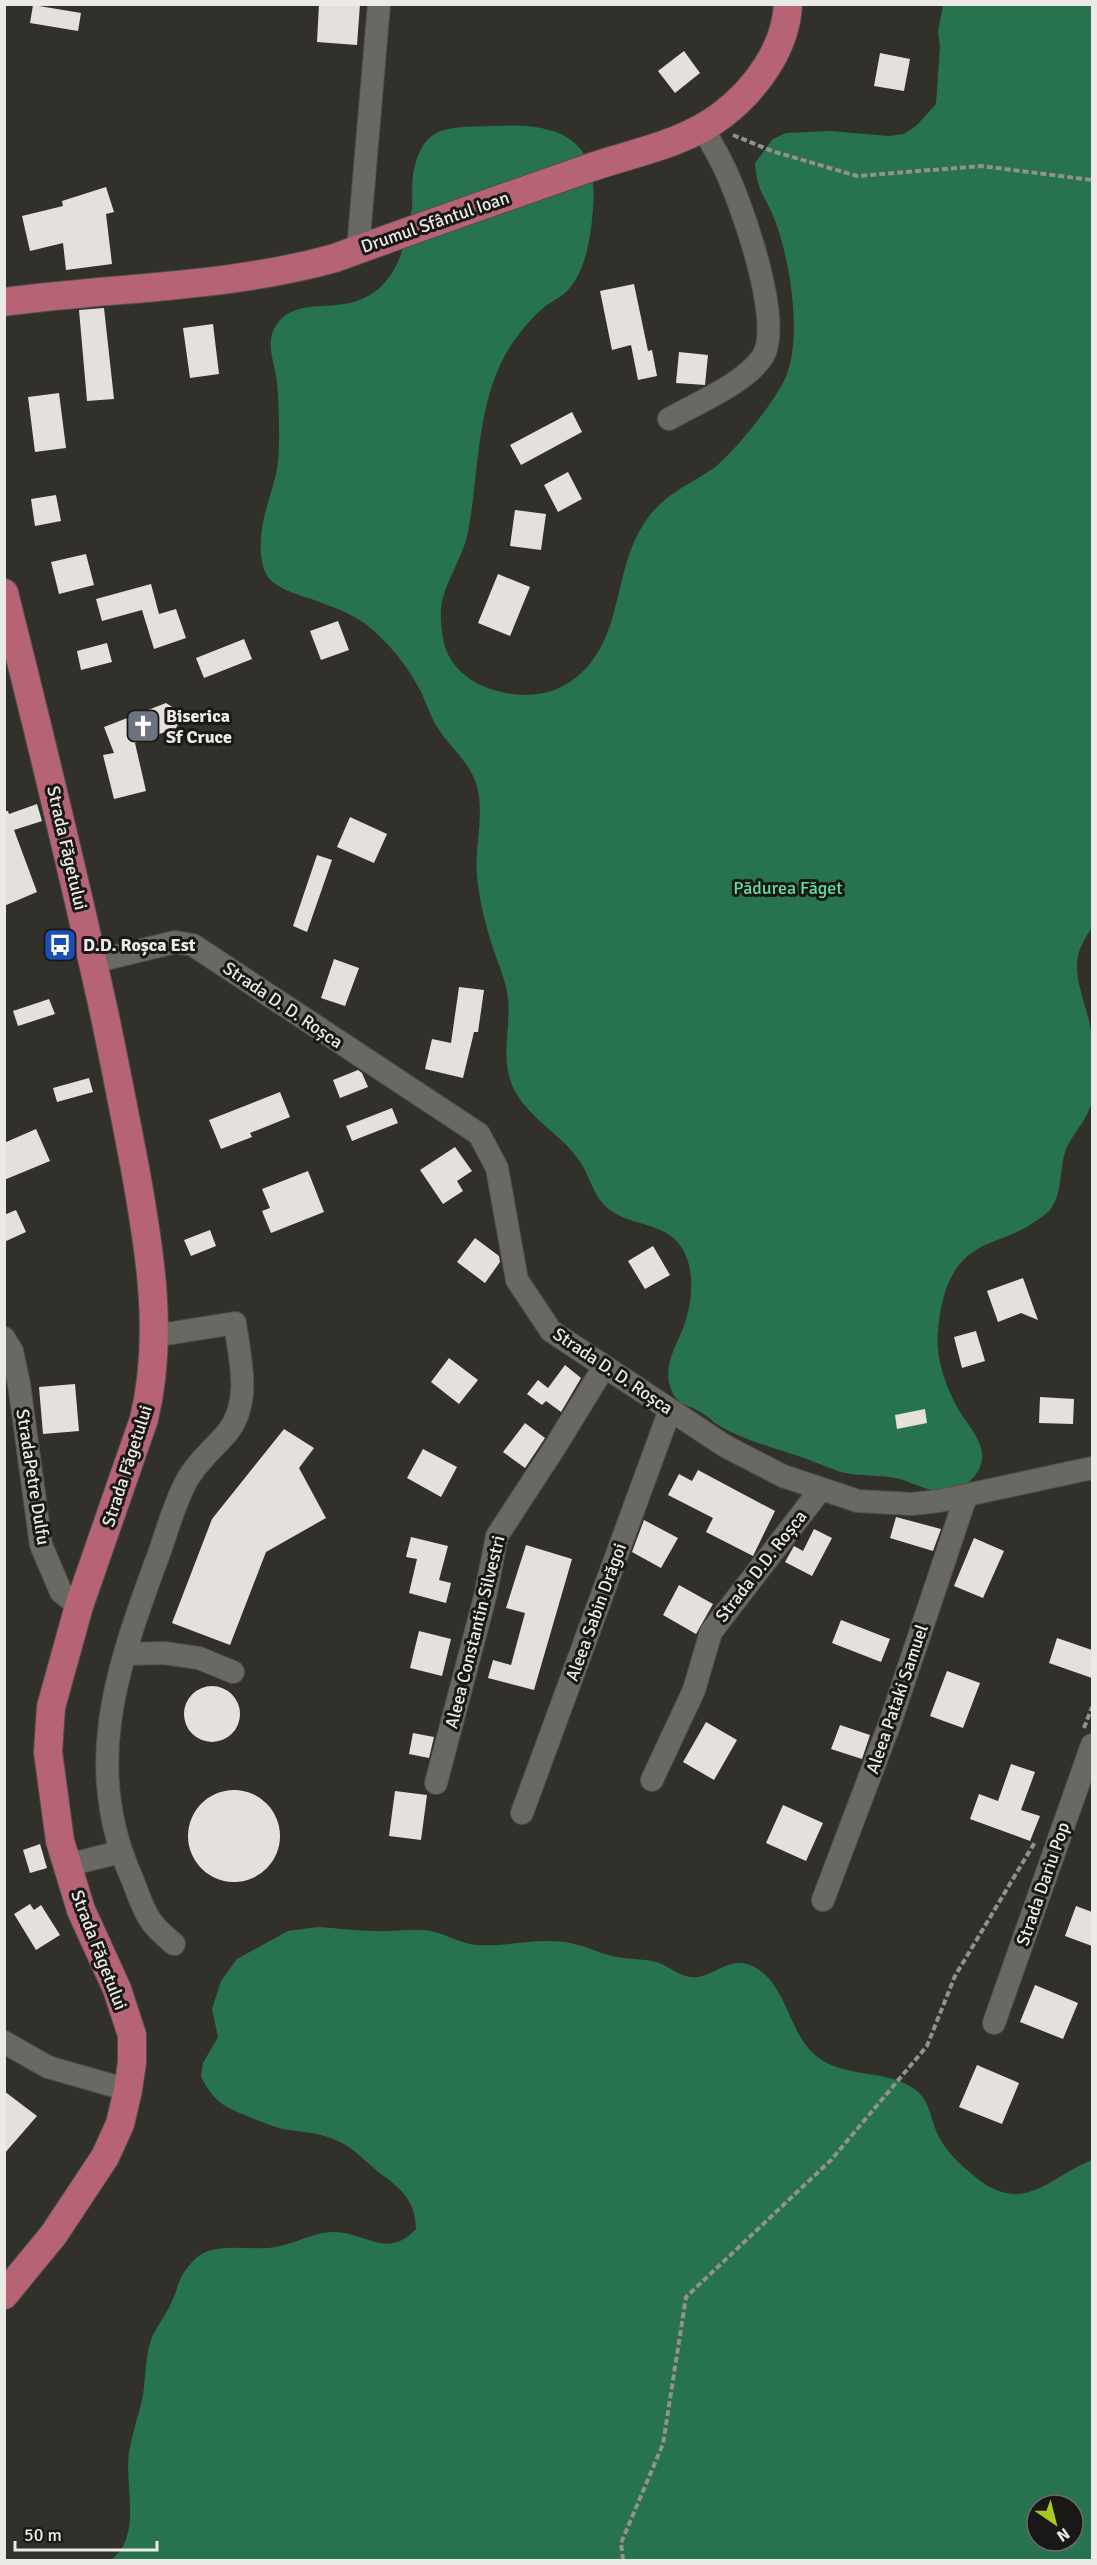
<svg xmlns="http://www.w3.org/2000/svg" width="1097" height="2565" font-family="Signika,sans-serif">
  <rect width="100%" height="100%" fill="#32302b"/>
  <path fill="#28734f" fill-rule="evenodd" d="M943,5h149v922c-7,12 -14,21 -15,36 -1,19 8,40 12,58 4,17 7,61 3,79 -3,19 -20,33 -27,52 -6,19 -2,41 -15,58 -5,6 -26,19 -33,22 -12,6 -25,9 -36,15 -32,17 -40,50 -43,84 -3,25 7,54 19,76 13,23 39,44 16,71 -4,4 -10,9 -16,11 -20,8 -38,-4 -57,-10 -20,-5 -39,-2 -59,-7 -9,-3 -29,-11 -37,-14 -25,-9 -51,-15 -75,-27 -31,-17 -3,-4 -34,-22 -5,-3 -13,-4 -17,-9 -5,-4 -7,-11 -9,-17 -4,-21 8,-39 15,-57 8,-23 12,-56 -2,-78 -17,-26 -46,-21 -69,-36 -19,-12 -21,-31 -32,-49 -21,-33 -66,-50 -73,-92 -5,-26 4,-53 -1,-79 -1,-9 -9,-30 -12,-38 -8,-23 -16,-54 -18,-78 -3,-32 10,-67 -3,-98 -9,-20 -23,-30 -35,-48 -6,-8 -13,-27 -17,-36 -12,-24 -28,-45 -48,-63 -15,-14 -33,-21 -52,-28 -16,-7 -42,-11 -54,-26 -7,-9 -8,-27 -7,-38 1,-27 14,-51 17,-77 2,-21 1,-59 -1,-80 -2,-19 -13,-40 0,-58 27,-37 85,6 119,-58 8,-16 13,-40 16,-58 1,-13 -1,-26 2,-39 3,-13 8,-26 19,-34 15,-10 41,-8 59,-9 64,-4 108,10 101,83 -2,25 -6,56 -21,76 -11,15 -18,13 -31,25 -14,12 -28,31 -37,47 -28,53 -25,118 -36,175 -5,26 -23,49 -27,75 -1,9 1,31 4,40 7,20 21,32 40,40 41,15 79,10 107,-26 32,-42 23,-102 58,-146 17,-22 42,-32 64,-47 19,-14 65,-71 73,-94 15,-40 3,-116 -13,-156 -10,-24 -17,-27 -19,-55l18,-24 13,-6 44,-2 59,5 15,-2 12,-8 20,-22 4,-58 -2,-14z
    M317,1927c20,1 39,4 59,4 15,1 31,-2 45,-1 20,0 37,14 57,15 29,2 57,-7 86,-3 17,2 32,10 48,14 14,3 27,3 40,5 14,2 24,14 38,16 21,3 37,-21 60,-12 34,14 37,59 59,84 29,32 72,18 104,39 17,11 17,30 25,47 8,17 22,29 36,41 50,41 73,2 118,-16v400h-981c32,-25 13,-73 18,-107 3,-20 10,-38 14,-58 3,-19 2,-40 9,-58 6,-13 15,-23 20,-36 5,-10 6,-19 12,-29 6,-8 14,-18 24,-21 21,-7 45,0 67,-4 20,-3 36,-14 57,-15 34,-1 54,29 84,-3 0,-27 -15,-41 -35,-55 -17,-13 -28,-28 -48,-35 -16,-7 -33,-7 -50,-10 -9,-2 -17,-6 -26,-9 -29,-12 -41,-14 -56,-43l2,-14 15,-26 -6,-28 9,-28 16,-22 51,-28zM1037,2505h36v36h-36z"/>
  <path fill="#e5e0db" d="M319,4h41l-3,41 -40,-3z
    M33,5l48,8 -3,18 -48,-8z
    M684,51l16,22 -25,20 -17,-22z
    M880,53l30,6 -6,32 -30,-5z
    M106,187l8,25 -8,2 6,50 -46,6 -3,-27 -33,8 -8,-35 41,-10 -1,-5z
    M634,284l14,67 4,-1 5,26 -19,4 -7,-35 -19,5 -12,-59z
    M104,308l10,91 -27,2 -8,-91z
    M213,324l6,50 -29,4 -7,-50z
    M679,352l29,3 -3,30 -29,-2z
    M59,393l7,55 -31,4 -7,-55z
    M572,412l10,20 -61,33 -11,-20z
    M568,472l14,27 -24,13 -14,-27z
    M56,495l5,26 -26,5 -4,-27z
    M515,510l31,4 -5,36 -31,-4z
    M86,554l8,31 -35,9 -8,-32z
    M498,574l32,13 -20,49 -32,-13z
    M151,584l8,30 17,-5 10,29 -32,11 -12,-39 -40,11 -6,-22z
    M338,621l11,29 -28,10 -11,-29z
    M244,639l8,20 -48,19 -8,-20z
    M107,643l5,19 -31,8 -4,-19z
    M166,703l11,7 4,9 -5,9 -41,15 11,48 -32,8 -11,-44 11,-2 -10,-26z
    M37,804l5,17 -28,9 23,62 -33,14v-95h4l1,3z
    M350,817l37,17 -13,29 -37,-16z
    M317,855l15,5 -25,72 -14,-6z
    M334,959l25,9 -14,38 -24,-8z
    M459,987l25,3 -6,42h-4l-11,46 -38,-9 7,-30 19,4z
    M49,999l6,15 -37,12 -5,-15z
    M358,1070l4,3 6,14 -28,11 -7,-18z
    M89,1078l4,14 -36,10 -4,-14z
    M280,1092l10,25 -40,16 2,4 -31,12 -12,-29z
    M392,1108l6,15 -46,18 -6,-15z
    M36,1129l14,32 -46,19v-37z
    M455,1147l17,24 -15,10 6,10 -20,13 -23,-34z
    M308,1171l16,41 -53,21 -9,-22 8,-3 -8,-19z
    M16,1210l10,22 -22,10v-27z
    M210,1230l6,16 -25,10 -7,-16z
    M475,1238l24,18 1,6 -15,21 -28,-21z
    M653,1246l17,29 -25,14 -17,-28z
    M1023,1278l15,42 -17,-7 -23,9 -11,-31z
    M976,1331l9,30 -23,7 -8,-31z
    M449,1358l29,22 -19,24 -28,-22z
    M565,1365l16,13 -20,34 -15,-11 -4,4 -15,-11 11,-14 10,8z
    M75,1384l4,47 -36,3 -4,-47z
    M1040,1397l34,2 -1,25 -34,-1z
    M925,1409l2,14 -30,6 -2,-14z
    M525,1423l20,15 -20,30 -22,-16z
    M284,1429l30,19 -15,20 27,50 -60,34 -36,93 -58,-22 40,-104z
    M423,1449l34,18 -16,30 -34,-19z
    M698,1470l77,41 -22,45 -47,-24 7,-14 -45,-23 11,-21 13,7z
    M896,1517l45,12 -8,22 -43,-13z
    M644,1520l34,18 -17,30 -29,-16z
    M814,1529l18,9 -20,38 -27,-14 9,-16 9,5z
    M411,1537l37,9 -9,34 12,3 -5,20 -37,-10 8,-34 -11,-2z
    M974,1538l30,13 -21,47 -29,-12z
    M526,1545l46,14 -38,131 -46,-12 5,-18 18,5 14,-52 -19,-5z
    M679,1585l34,19 -17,30 -33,-19z
    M841,1620l49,19 -9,23 -49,-19z
    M419,1631l32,8 -9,37 -32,-8z
    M1057,1638l35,12v28l-43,-15z
    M947,1671l33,12 -17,45 -33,-12z
    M184 1714a28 28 0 1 1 56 0a28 28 0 1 1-56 0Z
    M706,1722l31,18 -23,40 -31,-18z
    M840,1725l30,10 -8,24 -31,-10z
    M413,1733l21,4 -5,21 -20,-4z
    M1011,1764l24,8 -14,38 19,6 -10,25 -60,-22 9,-25 19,7z
    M188 1836a46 46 0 1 1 92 0a46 46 0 1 1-92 0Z
    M395,1791l32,4 -6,45 -32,-4z
    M783,1805l40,18 -17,38 -40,-18z
    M40,1844l7,24 -17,5 -7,-23z
    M30,1904l4,6 7,-5 19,30 -24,15 -22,-36z
    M1076,1906l16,6v34l-27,-10z
    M1035,1985l43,18 -15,36 -43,-17z
    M977,2065l42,18 -17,41 -43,-17z
    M4,2091l33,25 -33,38z"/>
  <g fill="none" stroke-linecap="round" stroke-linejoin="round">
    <defs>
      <path id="minor" d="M358,249l21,-245
        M669,419c28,-16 77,-36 94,-63 21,-34 -23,-158 -41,-193 -6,-12 -13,-24 -20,-36
        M93,962l82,-20 18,3 286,189 18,34 20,112 34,51 174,115 58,30 75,25 54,3 27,-3 153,-33
        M154,1336l81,-13c5,37 17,79 -8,110 -14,16 -31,30 -41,49 -14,26 -21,58 -32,85 -38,104 -71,201 -23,309 6,14 11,33 20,45 6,9 15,16 23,23
        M4,1338l8,13 7,33 22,161 20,47 18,14
        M125,1654l39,-1 35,5 34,14
        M652,1780l42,-90 17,-58 110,-143
        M436,1783l49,-186 12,-61 58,-89 49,-80
        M522,1813l148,-403
        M68,1865l52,-13
        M823,1900l67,-177 76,-227
        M994,2023l98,-278
        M4,2042l44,25 80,23"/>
      <path id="major" d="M4,302c111,-15 223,-14 331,-44 85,-31 171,-61 257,-91 44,-15 92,-23 130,-52 34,-26 64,-67 66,-111
        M4,593c35,139 69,279 100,419 11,52 21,104 31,156 15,83 29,168 9,251l-65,187 -28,101 -3,45 12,89 21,69 36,79 15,46v27l-4,28 -8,34 -15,33 -51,77 -50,61"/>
    </defs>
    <use href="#minor" stroke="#504f4b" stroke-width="24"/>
    <use href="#major" stroke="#504f4b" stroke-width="30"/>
    <path stroke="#92918c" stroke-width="4" stroke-dasharray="6 3" stroke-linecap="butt" d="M733,135l39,16 85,25 124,-10 111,14
      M1084,1728l8,-21
      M623,2560l-2,-17 42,-99 23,-147 145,-137 96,-114 28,-70 80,-134"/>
    <use href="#minor" stroke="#6a6862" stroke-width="22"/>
    <use href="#major" stroke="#b76376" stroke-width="28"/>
  </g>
  <defs>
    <symbol id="church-square" viewBox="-11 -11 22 22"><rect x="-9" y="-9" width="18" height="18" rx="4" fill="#6b7280" stroke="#191816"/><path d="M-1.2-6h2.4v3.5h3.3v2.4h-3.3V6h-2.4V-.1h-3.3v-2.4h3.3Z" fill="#fff"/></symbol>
    <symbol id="bus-square" viewBox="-11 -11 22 22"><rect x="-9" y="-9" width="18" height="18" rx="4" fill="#1a4fb4" stroke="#191816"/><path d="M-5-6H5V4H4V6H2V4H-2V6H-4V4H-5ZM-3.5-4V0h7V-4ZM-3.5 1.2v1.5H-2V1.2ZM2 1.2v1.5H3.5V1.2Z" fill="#fff"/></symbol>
  </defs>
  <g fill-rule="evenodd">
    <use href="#church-square" x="124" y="707" width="38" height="38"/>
    <use href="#bus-square" x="41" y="926" width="38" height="38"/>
  </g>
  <g text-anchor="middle" stroke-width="6" stroke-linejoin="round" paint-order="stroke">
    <g font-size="18" fill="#ebeae6" stroke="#191816">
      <text transform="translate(435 222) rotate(-19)" y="6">Drumul Sfântul Ioan</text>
      <text transform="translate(67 848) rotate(77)" y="6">Strada Făgetului</text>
      <text transform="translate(283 1005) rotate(34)" y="6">Strada D. D. Roșca</text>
      <text transform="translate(613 1371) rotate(34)" y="6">Strada D. D. Roșca</text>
      <text transform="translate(127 1466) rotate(-72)" y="6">Strada Făgetului</text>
      <text transform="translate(33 1477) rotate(81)" y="6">StradaPetre Dulfu</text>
      <text transform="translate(761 1566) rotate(-52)" y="6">Strada D.D. Roșca</text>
      <text transform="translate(596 1612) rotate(-70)" y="6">Aleea Sabin Drăgoi</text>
      <text transform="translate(475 1632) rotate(-76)" y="6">Aleea Constantin Silvestri</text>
      <text transform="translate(897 1699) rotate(-71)" y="6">Aleea Pataki Samuel</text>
      <text transform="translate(1043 1884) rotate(-71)" y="6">Strada Dariu Pop</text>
      <text transform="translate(99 1950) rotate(69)" y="6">Strada Făgetului</text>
    </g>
    <g font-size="18" font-weight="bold" fill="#ebeae6" stroke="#191816" text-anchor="start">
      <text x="166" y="722">Biserica<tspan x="166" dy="21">Sf Cruce</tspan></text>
      <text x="83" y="951">D.D. Roșca Est</text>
    </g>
    <g font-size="18" fill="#5fe1a1" stroke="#191816">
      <text x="788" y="894">Pădurea Făget</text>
    </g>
  </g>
  <rect width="1097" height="2565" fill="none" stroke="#ebeae6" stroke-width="12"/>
  <g transform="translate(1055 2523) rotate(145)"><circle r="28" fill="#191816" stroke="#6d6c69" stroke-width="1.5"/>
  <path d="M0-4.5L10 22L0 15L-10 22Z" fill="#a6c821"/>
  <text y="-9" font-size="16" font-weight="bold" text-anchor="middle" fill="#ebeae6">N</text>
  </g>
  <path d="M15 2541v9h142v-9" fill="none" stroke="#ebeae6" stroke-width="3"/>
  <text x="24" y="2541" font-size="18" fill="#ebeae6" stroke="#191816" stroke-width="4.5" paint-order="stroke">50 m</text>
</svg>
